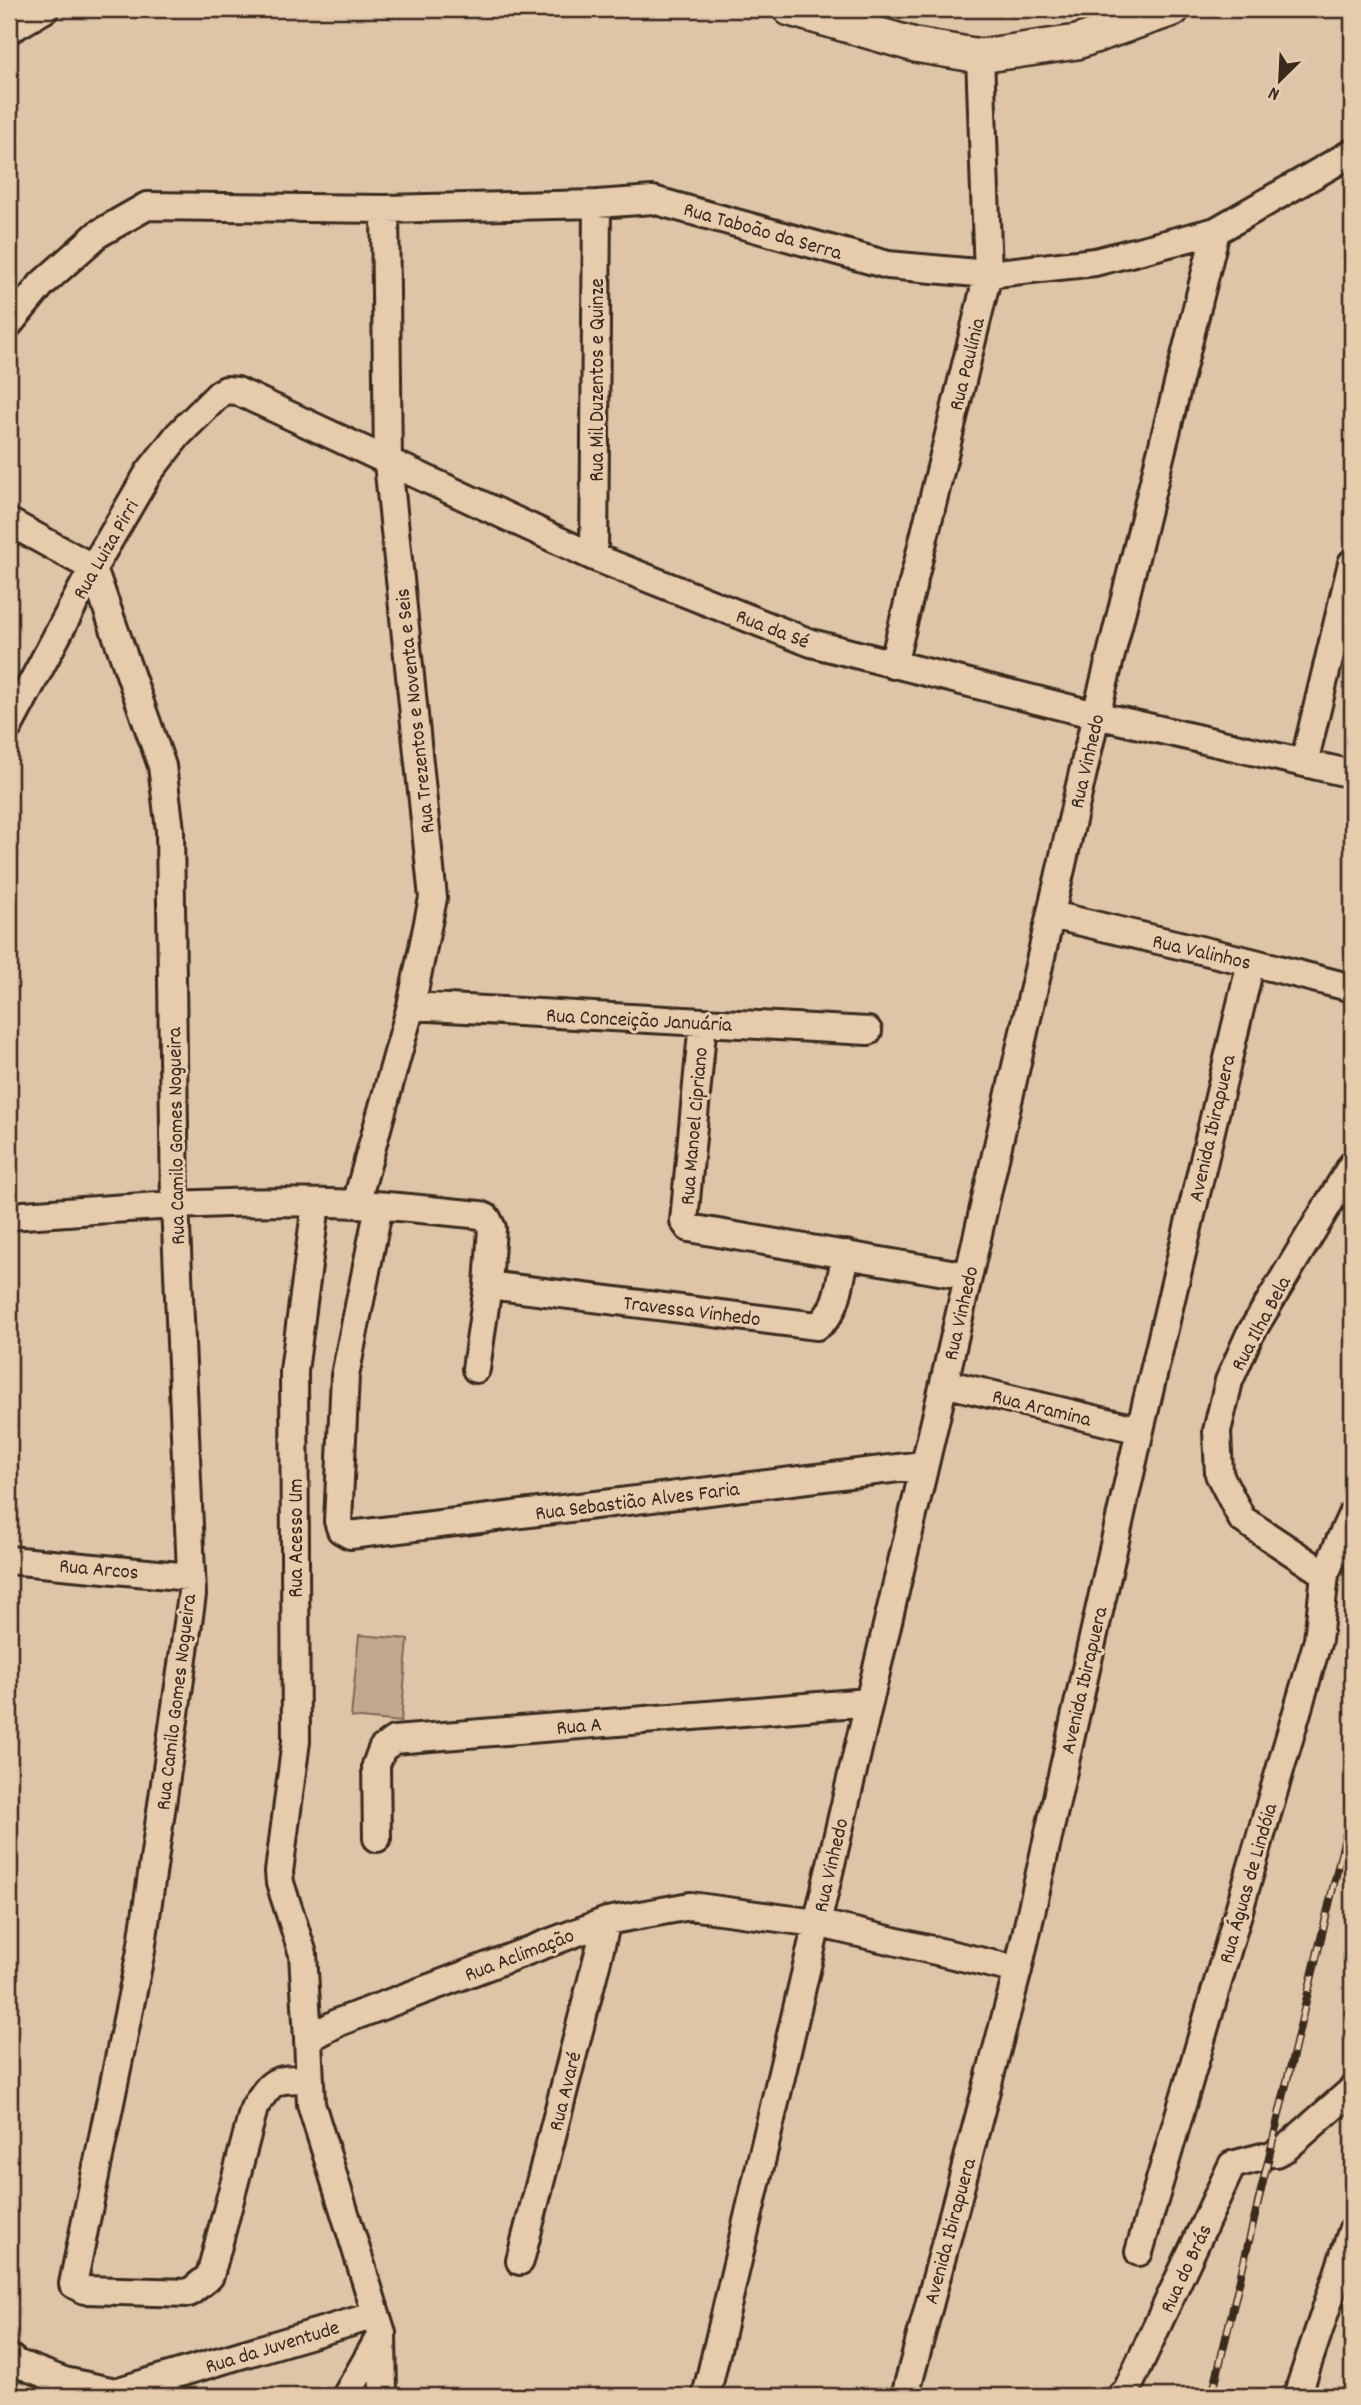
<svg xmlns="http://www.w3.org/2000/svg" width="1361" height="2405" font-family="Dekko,sans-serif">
  <rect width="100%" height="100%" fill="#dfc5a7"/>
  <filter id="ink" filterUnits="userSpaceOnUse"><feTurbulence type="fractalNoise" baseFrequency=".0143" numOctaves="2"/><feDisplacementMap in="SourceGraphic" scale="14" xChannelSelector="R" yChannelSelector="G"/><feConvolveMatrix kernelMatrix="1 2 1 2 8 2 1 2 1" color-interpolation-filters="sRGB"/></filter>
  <g filter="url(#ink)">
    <path fill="#c1a88e" stroke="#7e6956" stroke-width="2" d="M359,1635l49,4 -7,83 -50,-5z"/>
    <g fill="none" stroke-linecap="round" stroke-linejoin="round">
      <defs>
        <path id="minor" d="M9,30l36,-21
          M9,324l33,-40 56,-50 49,-28 238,3 212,-5 56,-4 235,65 100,9 107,-12 121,-31 136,-78
          M9,522l84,46 69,198 8,64 5,374 17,391 -51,356 -68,333 12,6 104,3 21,-17 44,-168c19,-30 21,-29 56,-29
          M594,557l3,-353
          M893,665l95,-391 -8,-218
          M9,726l84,-158 56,-96 29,-37 41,-41 7,-4 11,1 357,166 217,86 285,72 256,59
          M1304,763l48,-200
          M1052,915l199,47 101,26
          M411,1006l457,25
          M703,1022l-19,199 5,7 279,48
          M356,1204l55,-198 22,-108 -45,-435 -3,-254
          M379,1206l-34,170 -7,145 3,9 9,5 573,-70
          M9,1216c115,-8 232,-18 348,-12 41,2 82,7 123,11l7,3 5,10 -4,57 329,41c22,-13 23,-49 29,-72
          M476,1369l12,-84
          M944,1383l196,47
          M9,1560l181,17
          M1325,1574l-83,-55 -23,-45 -2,-43 12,-50 20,-45 103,-171
          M377,1838l-1,-73 6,-16 12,-9 474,-38
          M308,2039l-5,-85 -23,-71 -1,-11 17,-131 -2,-370 22,-167
          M1276,2153l10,-5 66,-58
          M1139,2252l179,-612 7,-66 27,-60
          M520,2261l87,-340
          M382,2335l1,61
          M9,2357l7,6 48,18 51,11 261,-77
          M346,2396l36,-63 -71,-229 -3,-65 31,-17 268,-101 83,-15 126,17 202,47
          M706,2396l238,-1013 152,-668 120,-484
          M905,2396l113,-426 122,-540 111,-468
          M1121,2396l6,-6 105,-225 30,-8
          M1297,2396l55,-165"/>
        <path id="major" d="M790,9l125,36 65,11 97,-14 96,-33"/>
      </defs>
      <use href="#minor" stroke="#3b2a1e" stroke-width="32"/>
      <use href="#major" stroke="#3b2a1e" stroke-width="38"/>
      <use href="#minor" stroke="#e6cbad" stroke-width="26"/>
      <use href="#major" stroke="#e6cbad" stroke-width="33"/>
      <defs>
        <path id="rail" d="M1212,2396l140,-588"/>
      </defs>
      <use href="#rail" stroke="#3b2a1e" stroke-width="8"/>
      <use href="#rail" stroke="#e6cbad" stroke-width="5" stroke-dasharray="16" stroke-linecap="butt"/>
    </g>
  </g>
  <g text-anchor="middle" stroke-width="6" stroke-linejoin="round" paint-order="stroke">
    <g font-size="21" fill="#3b2a1e" stroke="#e6cbad">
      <text transform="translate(763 230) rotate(16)" y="7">Rua Taboão da Serra</text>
      <text transform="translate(966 364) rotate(-76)" y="7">Rua Paulínia</text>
      <text transform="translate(596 380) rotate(-90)" y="7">Rua Mil Duzentos e Quinze</text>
      <text transform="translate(105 549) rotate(-60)" y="7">Rua Luiza Pirri</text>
      <text transform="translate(773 628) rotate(21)" y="7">Rua da Sé</text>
      <text transform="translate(414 711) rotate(-96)" y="7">Rua Trezentos e Noventa e Seis</text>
      <text transform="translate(1086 761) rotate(-77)" y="7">Rua Vinhedo</text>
      <text transform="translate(1202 951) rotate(13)" y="7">Rua Valinhos</text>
      <text transform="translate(639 1019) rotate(3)" y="7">Rua Conceição Januária</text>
      <text transform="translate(693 1126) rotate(-85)" y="7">Rua Manoel Cipriano</text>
      <text transform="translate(1211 1128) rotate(-77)" y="7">Avenida Ibirapuera</text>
      <text transform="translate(175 1136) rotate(-91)" y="7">Rua Camilo Gomes Nogueira</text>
      <text transform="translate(692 1310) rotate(7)" y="7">Travessa Vinhedo</text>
      <text transform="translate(960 1313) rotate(-77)" y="7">Rua Vinhedo</text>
      <text transform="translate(1260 1323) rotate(-62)" y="7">Rua Ilha Bela</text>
      <text transform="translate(1042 1407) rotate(14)" y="7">Rua Aramina</text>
      <text transform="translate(637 1500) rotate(-7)" y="7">Rua Sebastião Alves Faria</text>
      <text transform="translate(295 1538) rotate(-90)" y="7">Rua Acesso Um</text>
      <text transform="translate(99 1568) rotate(5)" y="7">Rua Arcos</text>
      <text transform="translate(1083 1680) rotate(-77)" y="7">Avenida Ibirapuera</text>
      <text transform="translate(175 1702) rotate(-83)" y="7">Rua Camilo Gomes Nogueira</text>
      <text transform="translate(579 1725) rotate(-5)" y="7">Rua A</text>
      <text transform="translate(830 1865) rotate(-77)" y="7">Rua Vinhedo</text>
      <text transform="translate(1247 1883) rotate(-74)" y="7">Rua Águas de Lindóia</text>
      <text transform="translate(519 1954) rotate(-21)" y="7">Rua Aclimação</text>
      <text transform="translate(564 2091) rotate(-76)" y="7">Rua Avaré</text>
      <text transform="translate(949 2231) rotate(-75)" y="7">Avenida Ibirapuera</text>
      <text transform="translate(1185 2268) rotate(-65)" y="7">Rua do Brás</text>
      <text transform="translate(272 2346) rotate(-17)" y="7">Rua da Juventude</text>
    </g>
  </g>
  <rect width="1361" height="2405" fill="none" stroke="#e6cbad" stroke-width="35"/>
  <rect x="18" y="18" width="1326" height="2370" fill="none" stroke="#3b2a1e" stroke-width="2.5" filter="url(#ink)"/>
  <g transform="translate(1280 80) rotate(204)" stroke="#e6cbad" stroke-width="5" paint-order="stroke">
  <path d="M0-5L12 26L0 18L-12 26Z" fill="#3b2a1e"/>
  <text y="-10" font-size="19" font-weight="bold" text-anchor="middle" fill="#3b2a1e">N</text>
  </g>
</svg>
